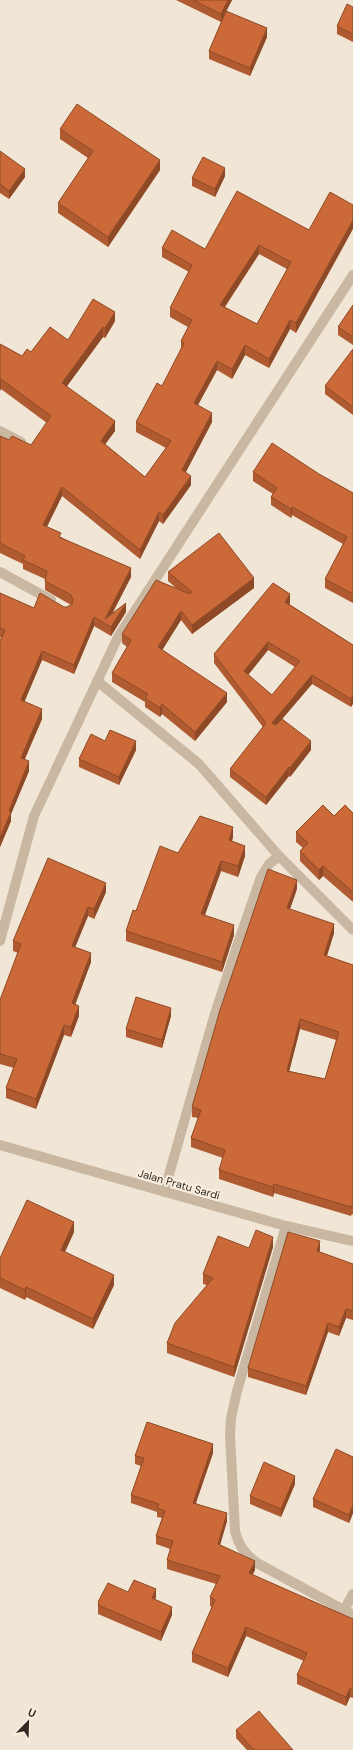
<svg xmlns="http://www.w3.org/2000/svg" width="353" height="1750" font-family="'DM Sans',sans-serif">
  <rect width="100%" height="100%" fill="#f1e6d5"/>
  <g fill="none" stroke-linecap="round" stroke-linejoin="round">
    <path stroke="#c9b7a1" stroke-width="10" d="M0,431l21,11
      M0,572l51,28
      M97,681l102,83 80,92 74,74
      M0,941l34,-125 84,-179 235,-362
      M0,1145l286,81 67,15
      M164,1192l50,-175 23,-71 24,-69 8,-13 10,-8
      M286,1226l-49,165 -6,27 -1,17 5,96c4,15 9,22 22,32l96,52
      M344,1610l9,-16"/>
  </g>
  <path fill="#af5a30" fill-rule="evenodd" d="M176,0h56l-6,11 41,26 -17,39 -41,-17v-8l14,-33 -2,4z
    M353,7v35l-16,-8v-8z
    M60,129l100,41 -52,77 -50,-34v-10l30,-45 -28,-19z
    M0,151l25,26 -16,22 -9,-6z
    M225,176l-10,21 -23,-11v-8z
    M309,230l-13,103 -6,-4 -21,39 -24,-13 -13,24 -15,-9 -19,35 14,17 -26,50 5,13 -28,39 -4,-3 -19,38 -78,-63 -15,31 14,10 70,40 -19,36 14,-1 -15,24 -17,-10 -20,48 -32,-14 -18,42 18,17 -17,40 4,12 -18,43v7l-11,26v-206l1,-3 -1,-1v-44l34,15 30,-1h3l4,-2 -26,-15v-11l-22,-10v-5l-23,-11v-117l9,4 22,5 16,-22 -46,-34 -1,-45 22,12 46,-16 47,-19 -10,17 -2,-1 -37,50 49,44 -10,13 40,33 21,-29 -30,-16v-10l26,-36 19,-35v-10l7,-14 -18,-10v-9l19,-36 -27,-15v-9l43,1zM259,254l28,15 -30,55 -32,-17z
    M353,305v40l-15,-10v-8z
    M353,349v66l-28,-21v-8z
    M253,472l66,2 34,19v110l-28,-15v-9l18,-35 -51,-29 -1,3 -20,-13v-8l2,-3 -20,-13z
    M168,572l86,16 -62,46 -11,-14 -19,30 65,52 -32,39 -33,-27 -2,3 -15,-10v-5l-33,-20v-9l15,-26 -5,-4v-9l54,-46 -8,-7z
    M290,603l-1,1 64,41 -2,62 -39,-23 -30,35 29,31 -21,27 -1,-1 -23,29 -36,-28v-8l33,-42 -49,-64v-9zM268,650l27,17 -23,28 -24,-20z
    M105,741l31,9 -17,35 -40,-18v-8z
    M353,813v89l-30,-26 -4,4 -19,-19v-10l3,-3 -7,-6v-10l38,-16z
    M233,837l-1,4 13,15 -7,21 -17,-6 -16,44 29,20 -12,37 -96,-31v-10l10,-20 42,-58z
    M297,889l-7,20 44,24 -7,23 26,9v250l-1,-1 -1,2 -77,-23 -1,4 -54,-18v-9l4,-12 -32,-11v-9l7,-20 -6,-1v-10zM300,1029l36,11 -11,39 -36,-8z
    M106,892l-12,27 -6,-3 -13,31 16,15 -16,43 4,11 -8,21 -7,-2 -28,74 -30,-11v-10l8,-20 -14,-4v-64l18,-47 -5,-2v-10z
    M171,1016l-9,32 -36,-11v-8z
    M74,1232l-9,20 49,33 -21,44 -67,-32 -1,3 -25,-12v-30z
    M273,1247l-39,130 -67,-24v-10l40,-58 -4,-1v-10l46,-26z
    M320,1250l-1,2 34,12v56l-7,-2 -7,18 -11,-4 -22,63 -58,-18v-9z
    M213,1453l-17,50 31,18 -7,24 35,25 -3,5 101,44v79l-3,-1 -4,9 -49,-22v-9l7,-14 -58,-25 -18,41 -36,-15v-9l20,-46 -2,-1v-9l6,-13 -49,-15v-9l3,-11 -14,-5v-8l6,-18 -5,-1v-5l-26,-9v-8l10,-29 -6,-2v-8z
    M353,1457v56l-4,10 -36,-16v-8z
    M295,1484l-14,33 -31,-13v-8z
    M128,1592l28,5 -1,2 17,16 -11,26 -63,-27v-12z
    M236,1730l57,20h-46l-11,-12z"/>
  <path fill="#8e4a27" d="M228,0h4l-11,22v-8z
    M267,28v9l-17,39v-8z
    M160,160v10l-52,77v-10z
    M225,168v8l-10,21v-8z
    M25,169v8l-16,22v-8z
    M353,220v9l-57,104v-10z
    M259,245v9l-39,60v-9z
    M115,312v9l-10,17v-10z
    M290,320v9l-21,39v-9z
    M103,327v10l-41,56v-10z
    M245,345v10l-13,24v-10z
    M217,361v9l-23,42v-9z
    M1,379v10l-1,2v-9z
    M212,413v9l-30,57v-9z
    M115,421v10l-14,19v-9z
    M191,476v9l-28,39v-9z
    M62,487v9l-19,38v-9z
    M292,507v8l-1,3v-9z
    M159,512v9l-19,38v-9z
    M131,568v9l-24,47 -2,-5z
    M254,578v10l-62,46v-9z
    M290,594v9l-5,8v-9z
    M126,603v9l-15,24v-9z
    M181,611v9l-23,37v-10z
    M94,617v9l-20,48v-9z
    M268,642v8l-24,30v-9z
    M42,651v9l-21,50v-10z
    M312,675v9l-40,47v-8z
    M227,693v9l-32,39v-9z
    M353,695v9l-2,3v-8z
    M162,704v10l-2,3v-9z
    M42,709v10l-21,48v-9z
    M136,741v9l-17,35v-8z
    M311,741v9l-21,27v-9z
    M29,761v10l-18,43v7l-11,26v-9l9,-27z
    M289,767v9l-23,29v-8z
    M233,827v10l-4,13v-10z
    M245,846v10l-7,21v-11z
    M221,861v10l-20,54v-11z
    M323,866v10l-4,4v-10z
    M297,880v9l-10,28v-9z
    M106,883v9l-12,27v-10z
    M88,907v9l-16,39v-9z
    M334,924v9l-10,31v-9z
    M234,925v10l-12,37v-10z
    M91,953v9l-19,51v-10z
    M79,1006v10l-8,21v-10z
    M171,1008v8l-9,32v-8z
    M300,1019v10l-13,51v-9z
    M64,1025v10l-28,74v-10z
    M274,1184v9l-1,4v-10z
    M74,1222v10l-13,28v-10z
    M273,1237v10l-39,130v-10z
    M320,1241v9l-3,10v-9z
    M114,1275v10l-21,44v-10z
    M26,1287v10l-1,3v-10z
    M346,1309v9l-7,18v-9z
    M328,1323v9l-22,63v-9z
    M213,1444v9l-20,58v-8z
    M295,1476v8l-14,33v-8z
    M353,1505v8l-4,10v-8z
    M227,1513v8l-9,31v-8z
    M255,1561v9l-6,12v-9z
    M156,1589v8l-4,9v-8z
    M172,1607v8l-11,26v-9z
    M246,1627v9l-18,41v-9z
    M350,1688v9l-4,9v-9z"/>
  <path fill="#cb6938" stroke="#8e4a27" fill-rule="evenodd" d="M193,0h35l-7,14z
    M347,4l6,3v27l-16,-8z
    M226,11l41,17 -17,40 -41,-17z
    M77,104l83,56 -52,77 -50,-34 35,-52 -33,-22z
    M0,151l25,18 -16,22 -9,-7z
    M203,157l22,11 -10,21 -23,-11z
    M237,191l72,39 21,-38 23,13v15l-57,103 -6,-3 -21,39 -24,-14 -13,24 -15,-8 -23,42 18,10 -30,57 9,6 -28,39 -4,-3 -19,38 -78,-63 -19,38 18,8 -2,4 72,31 -26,51 21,-16 -15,24 -17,-10 -20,48 -32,-14 -21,49 21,9 -21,49 8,3 -20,50 2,1 -11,26v-197l5,-11 -5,-2v-35l34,15 6,-15 24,14h3l5,-3 1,-4 -2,-5 -26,-14 2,-10 -24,-11 2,-4 -25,-13v-107l9,4 3,-4 19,9 20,-29 -50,-37 -1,3v-38l22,12 5,-7 4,3 19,-25 18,13 25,-41 22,13 -10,16 -2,-1 -41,56 53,38 -14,20 44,36 26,-36 -35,-19 21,-39 5,3 22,-43 -3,-2 11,-21 -22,-12 22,-43 -30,-17 10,-18 33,19zM259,245l32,17 -34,62 -37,-19z
    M353,305v32l-15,-10z
    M353,349v58l-28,-21z
    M272,443l47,31 34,19v101l-28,-15 22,-42 -55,-30 -1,2 -20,-12 6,-9 -24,-16z
    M219,533l35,45 -62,47 -11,-14 -23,36 69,46 -32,39 -33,-28 -2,4 -15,-10 3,-4 -36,-21 19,-33 -9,-6 34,-54 34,14 2,-2 -24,-20z
    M273,583l17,11 -5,8 68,43v50l-2,4 -39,-24 -40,48 4,2 6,-6 29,22 -21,27 -1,-1 -23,30 -36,-28 36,-46 -52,-69zM268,642l32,19 -28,34 -28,-24z
    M110,730l26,11 -17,36 -40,-18 12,-25 14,7z
    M323,805l11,11 11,-11 8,8v79l-30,-26 -4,4 -19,-19 8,-8 -12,-11z
    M200,816l33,11 -4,13 16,6 -7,20 -17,-5 -20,53 33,11 -12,37 -96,-31 7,-21 3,1 24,-65 18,7z
    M48,858l58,25 -12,26 -6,-2 -16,39 19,7 -19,50 7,3 -8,21 -7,-2 -28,74 -30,-11 11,-29 -17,-5v-54l21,-56 -8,-3z
    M268,869l29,11 -10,28 47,16 -10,31 29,10v240h-1l-1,2 -77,-23 -1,3 -54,-17 6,-20 -34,-12 10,-28 -9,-3 28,-97zM300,1019l39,13 -14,47 -38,-8z
    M136,997l35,11 -9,32 -36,-11z
    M27,1200l47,22 -13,28 53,25 -21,44 -67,-32 -1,3 -25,-12v-20z
    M256,1230l17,7 -39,130 -67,-24 8,-20 38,-45 -10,-4 15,-38 31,12z
    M288,1232l32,9 -3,10 36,13v47l-7,-2 -7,18 -11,-4 -22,63 -58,-18z
    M147,1422l66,22 -20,59 34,10 -9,31 37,17 -6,12 104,46v71l-3,-2 -4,9 -49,-22 10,-22 -61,-26 -18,41 -36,-15 23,-53 -5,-3 10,-21 -53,-16 6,-19 -17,-5 9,-25 -8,-3 2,-4 -28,-9 13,-37 -9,-2z
    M336,1449l17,8v48l-4,10 -36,-16z
    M264,1462l31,14 -14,33 -31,-13z
    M134,1580l22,9 -4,9 20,9 -11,25 -63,-27 1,-2 -1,-1 10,-19 20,9z
    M259,1711l34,39h-39l-18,-20z"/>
  <g text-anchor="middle" stroke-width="4" stroke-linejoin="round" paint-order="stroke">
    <g font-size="11" fill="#332a24" stroke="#f9f0e1">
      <text transform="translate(179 1184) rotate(16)" y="4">Jalan Pratu Sardi</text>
    </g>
  </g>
  <g transform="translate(28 1722) rotate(23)" stroke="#f9f0e1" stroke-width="3" paint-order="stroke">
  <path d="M0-3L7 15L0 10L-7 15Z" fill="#332a24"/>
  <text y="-6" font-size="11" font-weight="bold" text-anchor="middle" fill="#332a24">U</text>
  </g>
</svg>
